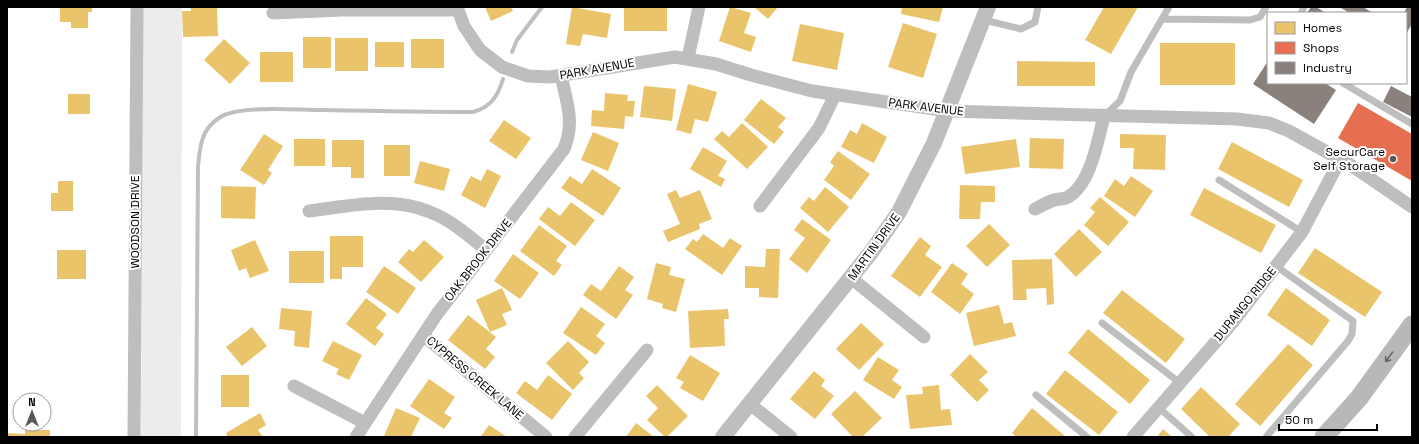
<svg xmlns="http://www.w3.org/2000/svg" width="1419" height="444" font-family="'Space Grotesk',sans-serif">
  <rect width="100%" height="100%" fill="#fff"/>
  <path fill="#ececec" d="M143,7h39l-1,430h-40z"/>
  <path fill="#e9c46a" d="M60,7h32v5h-4v16h-17v-6h-11z
    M191,7h26l1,29 -35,1 -1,-26h9z
    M485,7h26l2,4 -22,10z
    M572,7l39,7 -4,24 -24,-4 -3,12 -14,-2z
    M624,7h43v24h-43z
    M730,7l21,6 -7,20 12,4 -5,15 -32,-11z
    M754,7h24l-10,12z
    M902,7h41l-4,15 -38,-8z
    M1104,7h34l-27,47 -26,-14z
    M903,23l34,11 -14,44 -35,-11z
    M800,24l44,9 -7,37 -45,-9z
    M303,37h28v31h-28z
    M335,38h33v33h-33z
    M224,39l26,24 -20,21 -26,-24z
    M411,39h33v29h-33z
    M375,42h29v25h-29z
    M1160,43h75v42h-75z
    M260,52h33v30h-33z
    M1017,61l78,1v24h-78z
    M688,84l29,8 -9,30 -13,-3 -4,15 -15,-4z
    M644,86l32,3 -4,32 -32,-4z
    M605,93l23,2 -1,6h8l-2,16 -8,-1 -1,13 -33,-3 1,-16 12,1z
    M68,94h22v20h-22z
    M761,99l25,19 -8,9 6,5 -10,12 -30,-24z
    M504,120l27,18 -15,21 -27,-18z
    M742,123l26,24 -21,22 -33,-30 8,-8 7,6z
    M862,123l25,14 -13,26 -33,-16 9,-17 7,4z
    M593,132l26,11 -11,28 -27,-11z
    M264,134l19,12 -15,24 4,3 -8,12 -24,-15z
    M1120,134l46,1 -1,35 -32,-1 1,-21h-14z
    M1030,138l34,1 -1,30 -34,-1z
    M294,139h31v27h-31z
    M1016,139l4,28 -55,7 -4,-27z
    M332,140h32v38h-13v-11h-19z
    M1232,142l71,38 -14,27 -71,-38z
    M384,145h26v31h-26z
    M703,147l24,14 -9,15 7,3 -4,8 -31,-18z
    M838,151l32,23 -19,26 -27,-20 10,-14 -4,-4z
    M420,161l30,8 -6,22 -30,-8z
    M487,169l14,7 -16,32 -24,-13 10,-19 10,5z
    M592,169l29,19 -18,28 -42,-28 9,-12 12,8z
    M1131,176l22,15 -18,26 -31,-21 11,-17 9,7z
    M58,181h15v30h-22v-18h7z
    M960,185l35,1v16h-14l-1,17h-21z
    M221,186l35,1 -1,32 -34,-1z
    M825,187l24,20 -21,25 -28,-24 9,-11 5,4z
    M1204,188l72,37 -15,28 -71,-38z
    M676,190l4,8 20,-8 12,29 -13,5 1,5 -32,13 -5,-11 17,-7 -13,-30z
    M1100,197l29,25 -21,24 -24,-21 11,-13 -5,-4z
    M571,202l24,18 -20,26 -36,-27 9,-12 12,9z
    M802,219l29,21 -24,33 -18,-14 16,-21 -11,-8z
    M989,224l21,21 -23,22 -21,-21z
    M539,225l28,21 -11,15 6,4 -8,11 -34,-25z
    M1079,229l23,23 -26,25 -22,-23z
    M703,234l20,14 7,-10 12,8 -20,29 -37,-26 8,-10 4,3z
    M330,236h33v31h-21v12h-12z
    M920,237l11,9 -6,9 17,12 -22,30 -29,-21z
    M255,240l14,31 -19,7 -4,-10 -7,3 -8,-21z
    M424,240l20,17 -23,25 -23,-20 11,-13 4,3z
    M1315,248l67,44 -17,25 -67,-44z
    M766,249h14l-2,49 -19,-1v-9h-14v-22l20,1z
    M57,250h29v29h-29z
    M289,251h35v32h-35z
    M513,254l26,19 -19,26 -26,-18z
    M1052,259l2,45 -7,1 -1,-17 -20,1 1,11h-14l-1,-40z
    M656,263l15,4 -2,8 16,4 -9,33 -14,-4 1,-4 -16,-5z
    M952,263l16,11 -7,10 13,10 -14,20 -29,-22z
    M384,266l32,22 -18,26 -32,-22z
    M619,266l15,11 -9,13 8,5 -17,24 -33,-24 8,-11 10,7z
    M502,288l10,22 -10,4 5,11 -17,7 -14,-32z
    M1286,288l44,32 -18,26 -45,-31z
    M1122,290l63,49 -19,24 -63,-50z
    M366,298l21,16 -11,14 8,6 -9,12 -29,-22z
    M999,305l5,19 8,-2 4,14 -42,10 -8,-33z
    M581,307l24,17 -9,12 9,7 -9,12 -33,-22z
    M281,308l31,3 -3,37 -15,-2 1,-15 -16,-2z
    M728,309l1,10h-5l1,27 -35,2 -2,-37z
    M468,315l28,22 -10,12 9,8 -10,12 -37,-29z
    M861,323l23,21 -25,26 -23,-21z
    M252,327l15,19 -25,20 -16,-19z
    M1088,329l62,51 -20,24 -62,-51z
    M333,341l29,14 -13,25 -13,-6 3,-5 -17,-8z
    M568,341l21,21 -10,11 5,5 -11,12 -27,-27z
    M1288,344l25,21 -53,61 -25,-22z
    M970,354l18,18 -9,8 10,10 -12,12 -27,-27z
    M690,355l30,18 -17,28 -23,-13 4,-6 -8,-4z
    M878,357l21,13 -7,10 10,7 -8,12 -31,-19z
    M1065,370l53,42 -19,23 -53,-41z
    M814,371l11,9 -4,6 13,10 -19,23 -25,-20z
    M221,375h28v32h-28z
    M548,375l24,19 -20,26 -36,-27 9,-12 12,9z
    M429,379l26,18 -11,16 8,5 -8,11 -34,-23z
    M657,385l31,31 -21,21h-2l-18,-17 11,-12 -12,-12z
    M939,385l2,25 9,-1 2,16 -42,4 -4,-34 17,-1 -1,-7z
    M1201,387l39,37 -12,13h-18l-29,-28z
    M855,391l27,27 -20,19h-9l-22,-23z
    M396,408l24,10 -9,19 -27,-1z
    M1032,408l34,29h-49l-5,-4z
    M260,413l6,12 -8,5 5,7h-35l-2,-4z
    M636,423l18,14h-28z
    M489,425l18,12 -26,-1z
    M25,427h15v3h10v7h-43v-4l18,1z
    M1163,429l9,8h-15z"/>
  <path fill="#e76f51" d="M1358,103l54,31v47l-74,-43z"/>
  <path fill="#8a817c" d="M1311,7h5l10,6h-19z
    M1339,7h24l10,6h-23z
    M1407,7h5v17l-6,10v-21h-2z
    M1268,61v22h57l11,7 -22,34 -61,-40z
    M1391,86l21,11v20l-29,-15z"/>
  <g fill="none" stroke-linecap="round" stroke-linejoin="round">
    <path stroke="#bfbfbf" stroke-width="4" d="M512,52l5,-12 25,-33
      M196,437l2,-271c2,-19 3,-37 21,-48 18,-13 75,-8 99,-8 52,1 103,2 155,2 18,-5 25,-16 30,-33"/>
    <path stroke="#bebebe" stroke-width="7" d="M1301,13l3,-6
      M1162,19l88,1 10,-3 6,-10
      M984,20l37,9 14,-7 3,-15
      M1343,83l69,41
      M1104,116l16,-15 11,-29 38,-65
      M1219,180l83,52
      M1102,323l78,60
      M1036,395l51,42
      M1158,407l34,30
      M1266,437l82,-96 4,-7 1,-13 -77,-55"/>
    <path stroke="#bebebe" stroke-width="13" d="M457,7l7,19 16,24 22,17 26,9 22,1 125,-20 41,7 35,11 61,16 136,20 289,8 32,4 20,8 63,35 60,41
      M273,13l69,-3h116
      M688,58l11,-51
      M760,206l59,-78 16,-33
      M1035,209c6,-3 13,-7 19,-9 4,-1 9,-1 12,-2 25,-12 32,-59 38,-82
      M309,211c40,-5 83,-15 121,1 21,8 39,24 56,38
      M851,278l73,59
      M423,335l123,102
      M294,386l71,37
      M750,404l41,33
      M134,437l3,-430
      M356,437l81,-123 127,-165c11,-27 3,-46 -3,-73
      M575,437l72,-87
      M1133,437l100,-115 69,-90 38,-72"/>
    <path stroke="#bebebe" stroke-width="16" d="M723,437l149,-186 27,-39 35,-69 54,-136"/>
    <path stroke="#b8b8b8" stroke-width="19" d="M1324,437l35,-39 53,-73"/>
  </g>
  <defs><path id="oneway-shaft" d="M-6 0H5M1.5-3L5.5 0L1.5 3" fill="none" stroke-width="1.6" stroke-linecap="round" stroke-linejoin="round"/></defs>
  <use stroke="#656565" href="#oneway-shaft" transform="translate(1389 357) rotate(126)"/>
  <circle fill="#595959" stroke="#fff" stroke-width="1.5" cx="1393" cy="159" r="4"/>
  <g text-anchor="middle" stroke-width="4" stroke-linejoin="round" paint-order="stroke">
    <g font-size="12" fill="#000" stroke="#fff">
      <text transform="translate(597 69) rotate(-10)" y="4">PARK AVENUE</text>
      <text transform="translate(926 107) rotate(7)" y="4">PARK AVENUE</text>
      <text transform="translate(135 222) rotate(-90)" y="4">WOODSON DRIVE</text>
      <text transform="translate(874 247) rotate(-54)" y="4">MARTIN DRIVE</text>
      <text transform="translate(478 260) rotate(-52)" y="4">OAK BROOK DRIVE</text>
      <text transform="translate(1245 304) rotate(-51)" y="4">DURANGO RIDGE</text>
      <text transform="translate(475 378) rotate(40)" y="4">CYPRESS CREEK LANE</text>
    </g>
    <g font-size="12" fill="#000" stroke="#fff" text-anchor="end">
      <text x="1385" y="156">SecurCare<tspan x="1385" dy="14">Self Storage</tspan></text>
    </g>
  </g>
  <rect width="1419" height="444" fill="none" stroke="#000000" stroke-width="16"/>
  <rect x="1267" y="12" width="140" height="72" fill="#ffffff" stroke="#999999"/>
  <rect x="1275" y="22" width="20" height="12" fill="#e9c46a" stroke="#999999"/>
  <text x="1303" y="32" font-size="12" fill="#000000">Homes</text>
  <rect x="1275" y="42" width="20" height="12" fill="#e76f51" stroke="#999999"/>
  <text x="1303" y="52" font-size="12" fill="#000000">Shops</text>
  <rect x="1275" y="62" width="20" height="12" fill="#8a817c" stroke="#999999"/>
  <text x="1303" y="72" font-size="12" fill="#000000">Industry</text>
  <g transform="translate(32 412)"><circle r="19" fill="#ffffff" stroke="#999999"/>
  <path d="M0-3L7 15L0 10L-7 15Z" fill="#595959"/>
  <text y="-6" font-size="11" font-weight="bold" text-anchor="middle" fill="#000000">N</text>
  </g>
  <path d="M1279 424v6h98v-6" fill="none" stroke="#000000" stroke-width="2"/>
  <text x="1285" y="424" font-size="12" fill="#000000" stroke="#ffffff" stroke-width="3" paint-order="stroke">50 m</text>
</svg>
